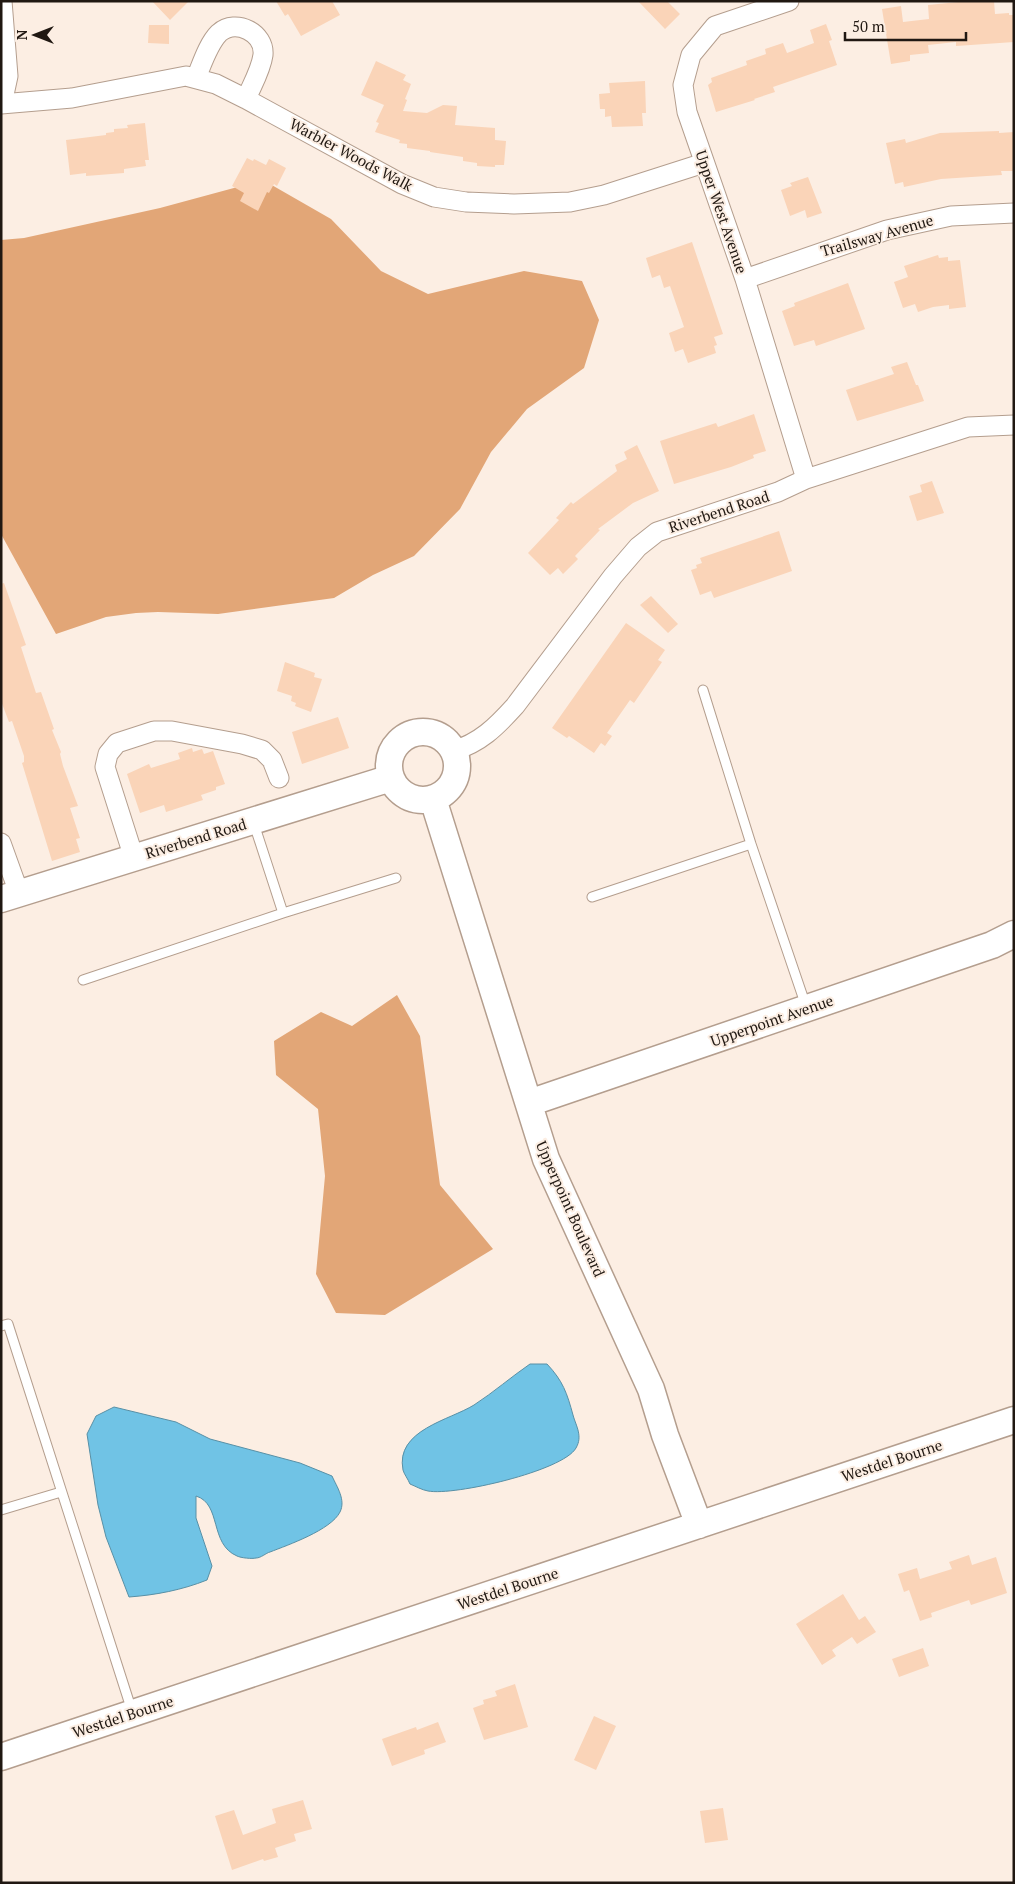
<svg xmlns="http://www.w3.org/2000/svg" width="1015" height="1884" font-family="'PT Serif',serif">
  <rect width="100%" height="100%" fill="#fceee3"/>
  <path fill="#e2a677" d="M263,180l68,39 50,52 47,23 96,-23 58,10 17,39 -15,48 -57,41 -36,43 -31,57 -46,47 -41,19 -39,23 -116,16 -60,-2 -22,1 -30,4 -50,17 -55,-100v-294l23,-2 136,-30z
    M397,995l23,41 20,149 53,64 -108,66 -49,-2 -20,-39 9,-98 -7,-67 -42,-34 -2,-34 47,-29 31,14z"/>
  <path fill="#70c3e5" stroke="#5890a6" d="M530,1364h17c16,17 20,29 26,51 3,11 10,21 3,33 -13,23 -122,48 -148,43 -6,-1 -13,-5 -18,-7 -2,-5 -6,-10 -7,-14 -8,-40 47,-50 71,-65 20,-13 37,-28 56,-41z
    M114,1407l62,15 34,17 90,24 32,13c5,11 14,24 8,36 -9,18 -52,33 -70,40 -4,1 -9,6 -14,6 -4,1 -15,0 -19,-2 -28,-12 -15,-52 -41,-60v22l16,48 -5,14c-25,10 -51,15 -78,17l-23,-60 -8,-32 -11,-71 9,-18z"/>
  <path fill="#fad4b8" d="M152,1h37l-19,19z
    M276,1h56l8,14 -39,21 -13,-22 -3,2z
    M638,1h29l13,13 -15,15z
    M968,1h26l1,13 14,-1v2h5v27l-58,4v-4l-28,3 1,8 -19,2v6l-19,3 -9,-55 19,-3 2,16 26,-3 -1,-14z
    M826,24l6,16 -3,1 8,24 -64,22 2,5 -21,7 1,1 -39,12 -8,-27 4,-3 -1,-4 36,-13 -1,-4 20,-7 -1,-5 18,-6 4,10 27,-10 -4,-13z
    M149,25h20v19l-21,-1z
    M376,61l30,14 -3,5 8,4 -6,15 2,1 -4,11 24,2 16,-8 14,1 -2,19 40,3v12l11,1 -2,24h-9v2l-18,-1v-3l-14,-2v-4l-33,-5v-1l-23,-3v-4l-8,-1 1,-3 -25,-8 4,-9 -3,-1 8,-17 -23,-10z
    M645,81l1,32h-4l1,13 -31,1 -1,-11 -6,1v-8h-5l-1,-15 11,-1 -1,-10z
    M145,123l4,37h-4l1,6 -22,3v4l-38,3v-3l-16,2 -4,-35 40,-5v-2l8,-1v-3l14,-1 -1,-3z
    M999,131v2l15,-1v39h-13l1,4 -61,4 -37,8 -1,-5 -8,2 -9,-41 19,-4 1,4 34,-10z
    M247,158l6,3 1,-2 12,6 3,-6 17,9 -9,18 -3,-2 -5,9 -2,-1 -9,19 -18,-10 4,-8 -12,-7z
    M808,177l14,36 -15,5 -2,-8 -15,6 -9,-26 11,-4 -2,-3z
    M692,242l31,92 -9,3 3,8 -3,1 2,7 -28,10 -5,-14 -8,3 -6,-19 15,-6 -14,-41 -6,2 -4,-13 -8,3 -6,-20z
    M938,255l1,3 9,-1v4l12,-1 6,47 -17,2v-4l-16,2 -15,5 -3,-8 -12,4 -9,-26 14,-5 -4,-11z
    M848,283l17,46 -49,17 -2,-6 -20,6 -12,-35 13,-5 -1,-3z
    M907,362l9,23h2l6,16 -67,20 -11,-31 48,-16 -3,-7z
    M754,414l12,37 -13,4 1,3 -23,9 -57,17 -14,-43 56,-18 2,4z
    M637,445l22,46 -26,12 -35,26 2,1 -25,26 3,3 -15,15 -5,-6 -8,7 -22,-22 31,-33 -3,-2 15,-16 2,2 44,-33 -2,-6 12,-6 -3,-7z
    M932,481l12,32 -27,8 -8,-25 13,-4 -2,-7z
    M779,531l13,40 -78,27 -3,-7 -11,4 -9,-25 6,-2 -1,-3 6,-2 -2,-5z
    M4,583l22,62 -5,2 15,46 5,-1 13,37 -2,1 9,22 -1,2 3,12 15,40 -8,2 10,30 -4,1 4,13 -28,9 -30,-98 2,-1v-6l-12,-35 -3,1 -8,-21v-117z
    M651,596l27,28 -10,9 -28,-28z
    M626,623l39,27 -7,10 4,2 -28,41 -4,-3 -23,33 5,3 -7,10 -4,-3 -7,10 -25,-17 -2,2 -15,-10z
    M285,662l30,11 -1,4 8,2 -11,33 -16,-6 1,-3 -5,-2 1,-5 -15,-5z
    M338,717l11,31 -47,16 -10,-32z
    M192,748l1,4 9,-3 2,5 9,-3 12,33 -9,3v3l-15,5 2,5 -37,12 -2,-7 -24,8 -13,-39 22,-10 2,4 29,-9 -2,-6z
    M969,1555l3,10 24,-8 11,36 -36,12 -2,-5 -38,13 1,4 -12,4 -11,-31 -5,2 -6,-18 19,-6 3,11 32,-10 -3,-7z
    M843,1594l16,26 6,-4 11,16 -19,12 -5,-7 -20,13 4,6 -14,9 -26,-41z
    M923,1648l6,18 -30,11 -7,-18z
    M515,1684l13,43 -44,13 -11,-32 11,-4 -1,-4 14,-4 -2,-5z
    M594,1716l22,10 -20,44 -22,-10z
    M438,1722l8,20 -22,8 1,4 -33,12 -10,-27 34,-12 1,3z
    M303,1800l9,29 -18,5 2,7 -21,7 3,9 -14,4 -1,-2 -31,11 -17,-54 19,-6 9,25 33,-12 -4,-14z
    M723,1808l5,32 -23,3 -5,-32z"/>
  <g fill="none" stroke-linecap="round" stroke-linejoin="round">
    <defs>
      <path id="lane" d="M703,690l48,154 55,162
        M254,824l29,89 113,-35
        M592,897l159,-53
        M83,980l200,-67
        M1,1326l7,-2 124,387
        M1,1510l60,-18"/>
      <path id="street" d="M789,1l-74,25 -24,29 -8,30 4,27 58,167 61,200
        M196,78c6,-14 12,-34 23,-45 17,-15 46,0 44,22 -2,15 -11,30 -17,44
        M1,104l71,-6 114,-22 30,8 30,15 156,85 32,13 32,5 48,2 56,-2 34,-7 100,-32
        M2,104l6,-28 -6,-75
        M745,279l142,-49 64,-14 63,-3
        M453,751c27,-8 43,-24 62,-45l98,-130 25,-29 19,-15 121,-40 28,-13 162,-52 46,-2
        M1,843l18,50
        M134,858l-29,-91 3,-13 9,-11 37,-12h18l70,13 20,6 10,10 7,18"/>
      <path id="secondary" d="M389 766a34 34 0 1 1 68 0a34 34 0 1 1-68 0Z
        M433,799l113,360 105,230 14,46 34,90
        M1,899l390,-121
        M529,1103l463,-158 22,-11
        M1,1757l1013,-337"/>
    </defs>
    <use href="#lane" stroke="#b49e8e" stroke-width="11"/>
    <use href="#street" stroke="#b49e8e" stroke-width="21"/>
    <use href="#secondary" stroke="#b49e8e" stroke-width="29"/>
    <use href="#lane" stroke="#fff" stroke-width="9"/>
    <use href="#street" stroke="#fff" stroke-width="19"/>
    <use href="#secondary" stroke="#fff" stroke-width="26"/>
  </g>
  <g text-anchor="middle" stroke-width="4" stroke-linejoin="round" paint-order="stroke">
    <g font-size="15" fill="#201812" stroke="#fceee3">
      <text transform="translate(351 155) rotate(28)" y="5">Warbler Woods Walk</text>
      <text transform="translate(721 212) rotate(71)" y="5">Upper West Avenue</text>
      <text transform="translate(877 236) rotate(-16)" y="5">Trailsway Avenue</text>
      <text transform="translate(719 512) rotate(-18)" y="5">Riverbend Road</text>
      <text transform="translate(196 839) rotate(-17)" y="5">Riverbend Road</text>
      <text transform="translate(772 1021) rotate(-19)" y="5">Upperpoint Avenue</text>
      <text transform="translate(570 1209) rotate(66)" y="5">Upperpoint Boulevard</text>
      <text transform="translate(892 1461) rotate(-18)" y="5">Westdel Bourne</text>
      <text transform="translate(508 1589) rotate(-18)" y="5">Westdel Bourne</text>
      <text transform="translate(123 1717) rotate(-18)" y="5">Westdel Bourne</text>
    </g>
  </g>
  <rect width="1015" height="1884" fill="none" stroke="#201812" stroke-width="5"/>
  <g transform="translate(35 35) rotate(270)" stroke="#fceee3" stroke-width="4" paint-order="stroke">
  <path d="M0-4L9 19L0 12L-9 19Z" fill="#201812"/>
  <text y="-8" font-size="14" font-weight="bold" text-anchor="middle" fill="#201812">N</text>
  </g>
  <path d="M845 32v8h121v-8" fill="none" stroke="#201812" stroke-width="2.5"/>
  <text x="852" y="32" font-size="15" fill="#201812" stroke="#fceee3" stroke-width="4" paint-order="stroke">50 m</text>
</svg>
